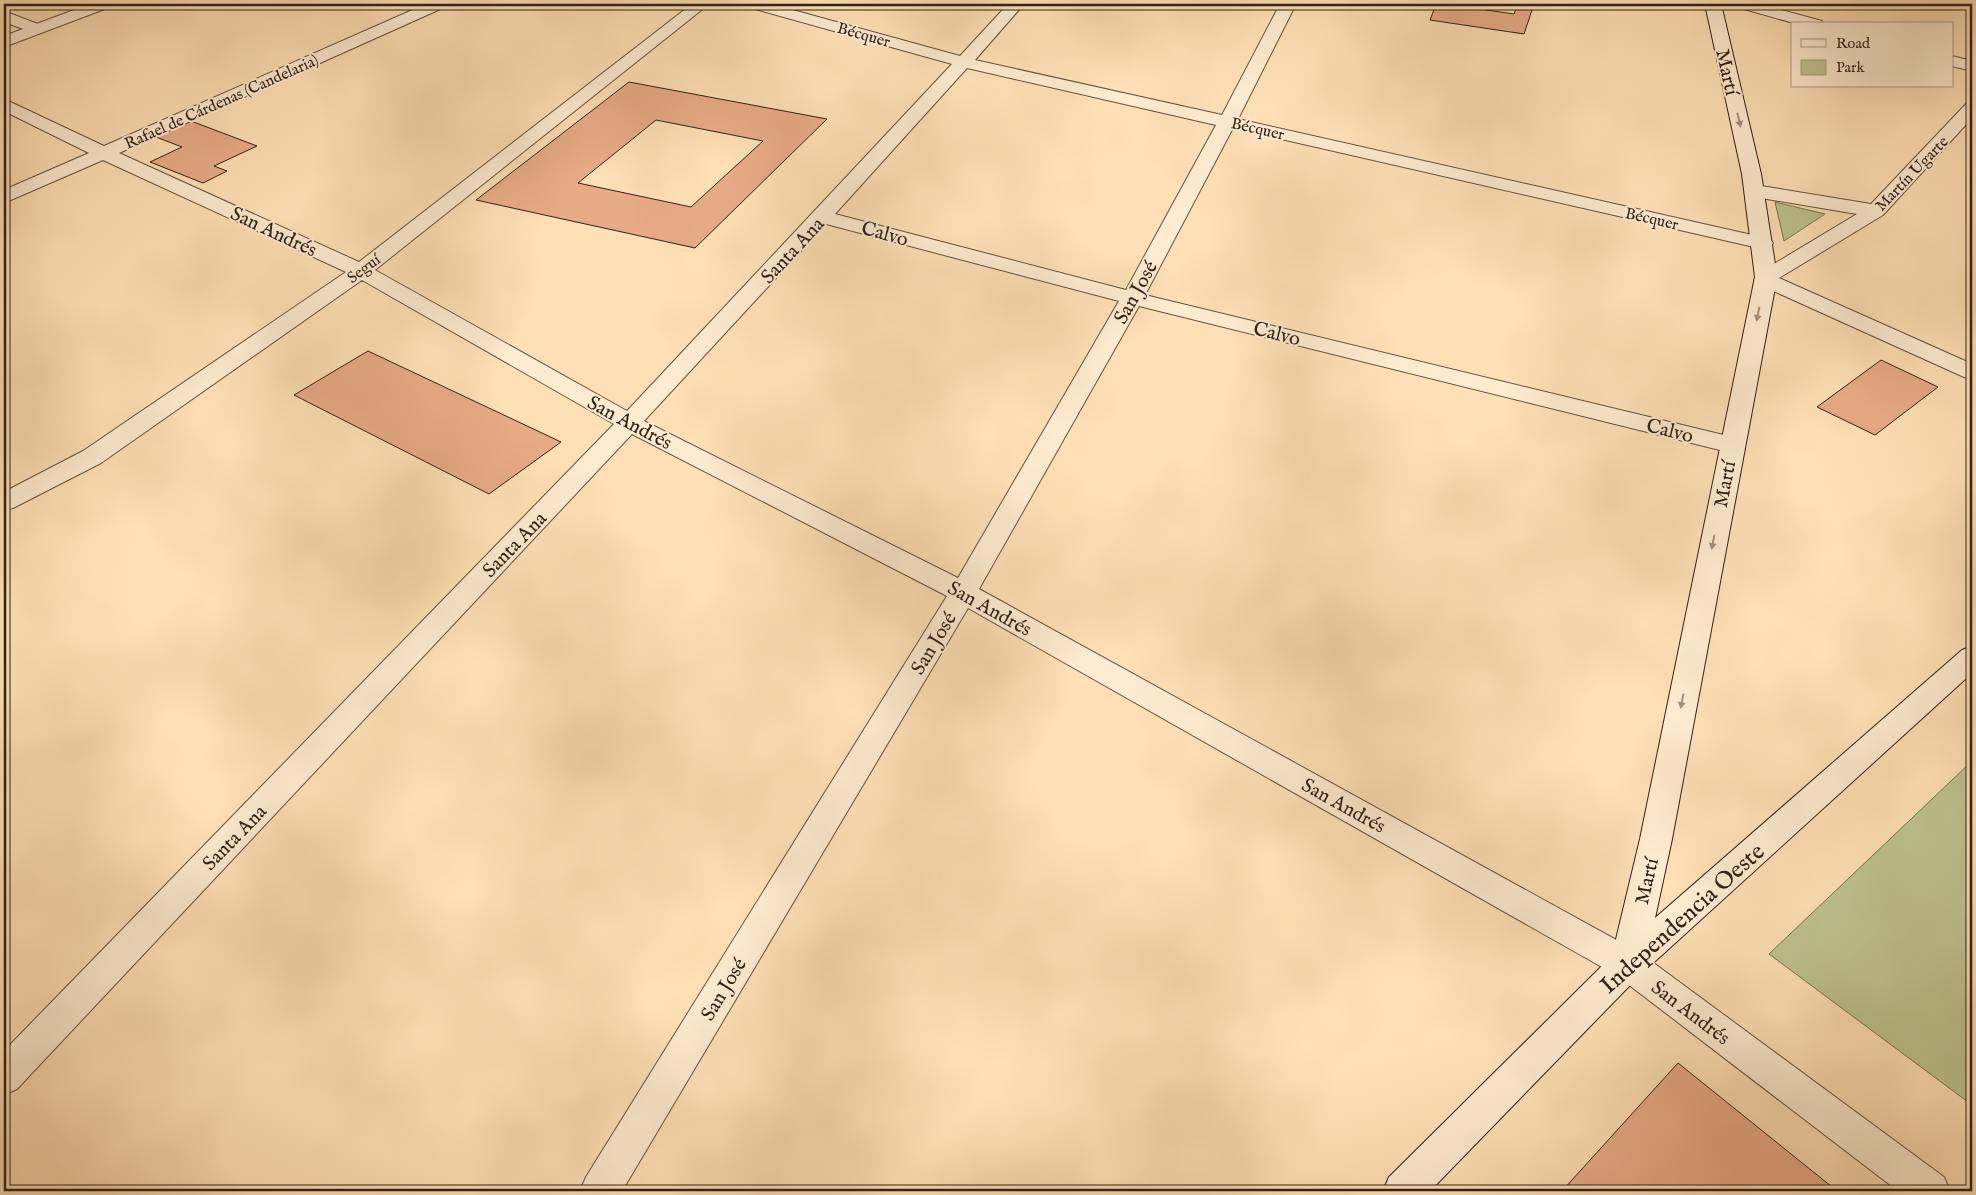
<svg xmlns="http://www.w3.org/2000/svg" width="1976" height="1195" font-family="'IM FELL English',serif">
  <rect width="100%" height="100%" fill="#ffe0b6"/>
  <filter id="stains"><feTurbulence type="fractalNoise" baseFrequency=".004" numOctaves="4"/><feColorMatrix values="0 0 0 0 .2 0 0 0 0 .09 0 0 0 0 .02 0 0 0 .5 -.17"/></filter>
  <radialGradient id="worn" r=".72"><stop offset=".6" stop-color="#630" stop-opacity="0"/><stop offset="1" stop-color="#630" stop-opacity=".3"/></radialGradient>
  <path fill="#bec390" stroke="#787254" d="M1775,202l50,12 -41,27z
    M1972,761v344l-203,-151z"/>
  <path fill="#e8ab88" stroke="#312119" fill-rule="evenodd" d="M1414,4h61l-2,4 41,6 4,-10h16l-10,30 -94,-14 5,-13z
    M629,82l198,37 -132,129 -219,-48zM656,120l107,21 -72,66 -113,-24z
    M191,121l66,25 -43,20 13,5 -24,12 -53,-21 32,-15 -26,-10z
    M368,351l193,91 -72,52 -195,-99z
    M1881,360l57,27 -63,48 -58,-28z
    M1678,1063l159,128h-275z"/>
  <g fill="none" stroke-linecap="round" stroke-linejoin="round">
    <defs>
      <path id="service" d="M4,11l39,15 2,3 -2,3 -6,2 -33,-12z"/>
      <path id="minor" d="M90,4h22l-2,3 -106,40v-11z
        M426,4h21l-2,3 -326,146 240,109 333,-258h17l-334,266 252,141 325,-347 -204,-57 -2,-3h25l189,52 48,-52h16l-49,56 247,55 58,-111h16l-58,115 532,120 3,4 -3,4 -7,2 -530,-121 -88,167 587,142 9,3 3,5 -3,5 -9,3 -593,-147 -160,283 661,364 5,11 -5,11 -12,5 -12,-5 -648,-367 -346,583h-42l6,-14 361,-581 -315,-162 -615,655 -13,6v-44l610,-627 -252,-144 -261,183 -88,45 -9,2v-18l79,-41 263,-179 -243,-112 -99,43v-13l85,-37 -85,-42v-12l100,47zM967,68l249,57 -90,165 -291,-76zM826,224l293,77 -161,277 -314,-157z
        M1972,103v15l-89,97 -104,63 193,86v15l-8,-2 -206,-93 -4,-4 5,-7 98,-59 -102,-17 -7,-2 -3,-4 3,-4 7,-2 116,19 95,-100z"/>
      <path id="tertiary" d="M1735,4h25l62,17 2,3h-27l-60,-17z
        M1952,56l20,5v10l-20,-5z
        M1628,948l12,5 304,224 6,14h-52l-282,-216 -5,-11 5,-11z"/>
      <path id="secondary" d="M1705,4h16l40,170 16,103 -105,562 -17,79 307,-268 10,-4v27l-332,302 -210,216h-47l6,-14 223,-221 28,-117 115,-562 -13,-103z"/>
    </defs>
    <use href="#service" stroke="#645140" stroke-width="2"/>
    <use href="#minor" stroke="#645140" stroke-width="2"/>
    <use href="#tertiary" stroke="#645140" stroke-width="2"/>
    <use href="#secondary" stroke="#312119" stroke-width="2"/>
    <use href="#service" fill="#ffebd0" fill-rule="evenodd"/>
    <use href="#minor" fill="#ffebd0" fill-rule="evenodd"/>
    <use href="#tertiary" fill="#ffebd0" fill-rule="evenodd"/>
    <use href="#secondary" fill="#ffebd0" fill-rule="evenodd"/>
  </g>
  <defs><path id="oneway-solid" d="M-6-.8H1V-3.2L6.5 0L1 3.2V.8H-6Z" transform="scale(1.25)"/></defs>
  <g fill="#a2907e">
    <use href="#oneway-solid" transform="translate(1739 120) rotate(77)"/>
    <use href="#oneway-solid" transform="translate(1758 314) rotate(101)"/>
    <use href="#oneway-solid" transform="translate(1713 542) rotate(101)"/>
    <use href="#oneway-solid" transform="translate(1682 701) rotate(101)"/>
  </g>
  <g text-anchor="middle" stroke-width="4" stroke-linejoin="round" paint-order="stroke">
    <g font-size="16" fill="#312119" stroke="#ffebd0">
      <text transform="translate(864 34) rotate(16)" y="6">Bécquer</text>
      <text transform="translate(221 101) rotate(-24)" y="6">Rafael de Cárdenas (Candelaria)</text>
      <text transform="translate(1258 128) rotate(13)" y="6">Bécquer</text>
      <text transform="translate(1911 173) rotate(-46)" y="6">Martín Ugarte</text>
      <text transform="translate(1652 218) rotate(13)" y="6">Bécquer</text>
      <text transform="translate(363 268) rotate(-37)" y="6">Seguí</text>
    </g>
    <g font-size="20" fill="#312119" stroke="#ffebd0">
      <text transform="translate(1728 72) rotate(77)" y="7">Martí</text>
      <text transform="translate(274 231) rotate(25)" y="7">San Andrés</text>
      <text transform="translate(885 233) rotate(15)" y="7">Calvo</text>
      <text transform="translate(792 250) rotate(-47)" y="7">Santa Ana</text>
      <text transform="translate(1135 292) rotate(-61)" y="7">San José</text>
      <text transform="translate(1277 333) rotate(14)" y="7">Calvo</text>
      <text transform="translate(630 422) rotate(28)" y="7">San Andrés</text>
      <text transform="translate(1670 430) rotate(14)" y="7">Calvo</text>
      <text transform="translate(1724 484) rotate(-79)" y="7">Martí</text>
      <text transform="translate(514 544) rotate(-46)" y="7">Santa Ana</text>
      <text transform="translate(990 608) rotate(29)" y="7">San Andrés</text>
      <text transform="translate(933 643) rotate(-59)" y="7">San José</text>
      <text transform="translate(1344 805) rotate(29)" y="7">San Andrés</text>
      <text transform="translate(234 837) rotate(-46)" y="7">Santa Ana</text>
      <text transform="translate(1646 881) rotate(-77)" y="7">Martí</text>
      <text transform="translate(723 989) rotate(-59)" y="7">San José</text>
      <text transform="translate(1691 1012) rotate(37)" y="7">San Andrés</text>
    </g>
    <g font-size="24" fill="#312119" stroke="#ffebd0">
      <text transform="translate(1682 918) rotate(-42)" y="8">Independencia Oeste</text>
    </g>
  </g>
  <rect width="1976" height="1195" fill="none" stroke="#ffe0b6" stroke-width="20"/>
  <rect x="5" y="5" width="1966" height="1185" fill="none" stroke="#312119" stroke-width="2.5"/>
  <rect x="10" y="10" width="1956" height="1175" fill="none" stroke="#312119"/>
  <rect x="1791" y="22" width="162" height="65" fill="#ffebd0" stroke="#ad9a87"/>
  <rect x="1801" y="39" width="25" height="8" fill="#ffebd0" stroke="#ad9a87"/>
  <text x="1836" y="48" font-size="15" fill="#312119">Road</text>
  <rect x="1801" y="60" width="25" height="15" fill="#bec390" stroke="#ad9a87"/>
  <text x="1836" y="72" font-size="15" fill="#312119">Park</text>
  <rect width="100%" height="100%" filter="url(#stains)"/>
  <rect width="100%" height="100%" fill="url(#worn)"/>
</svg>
